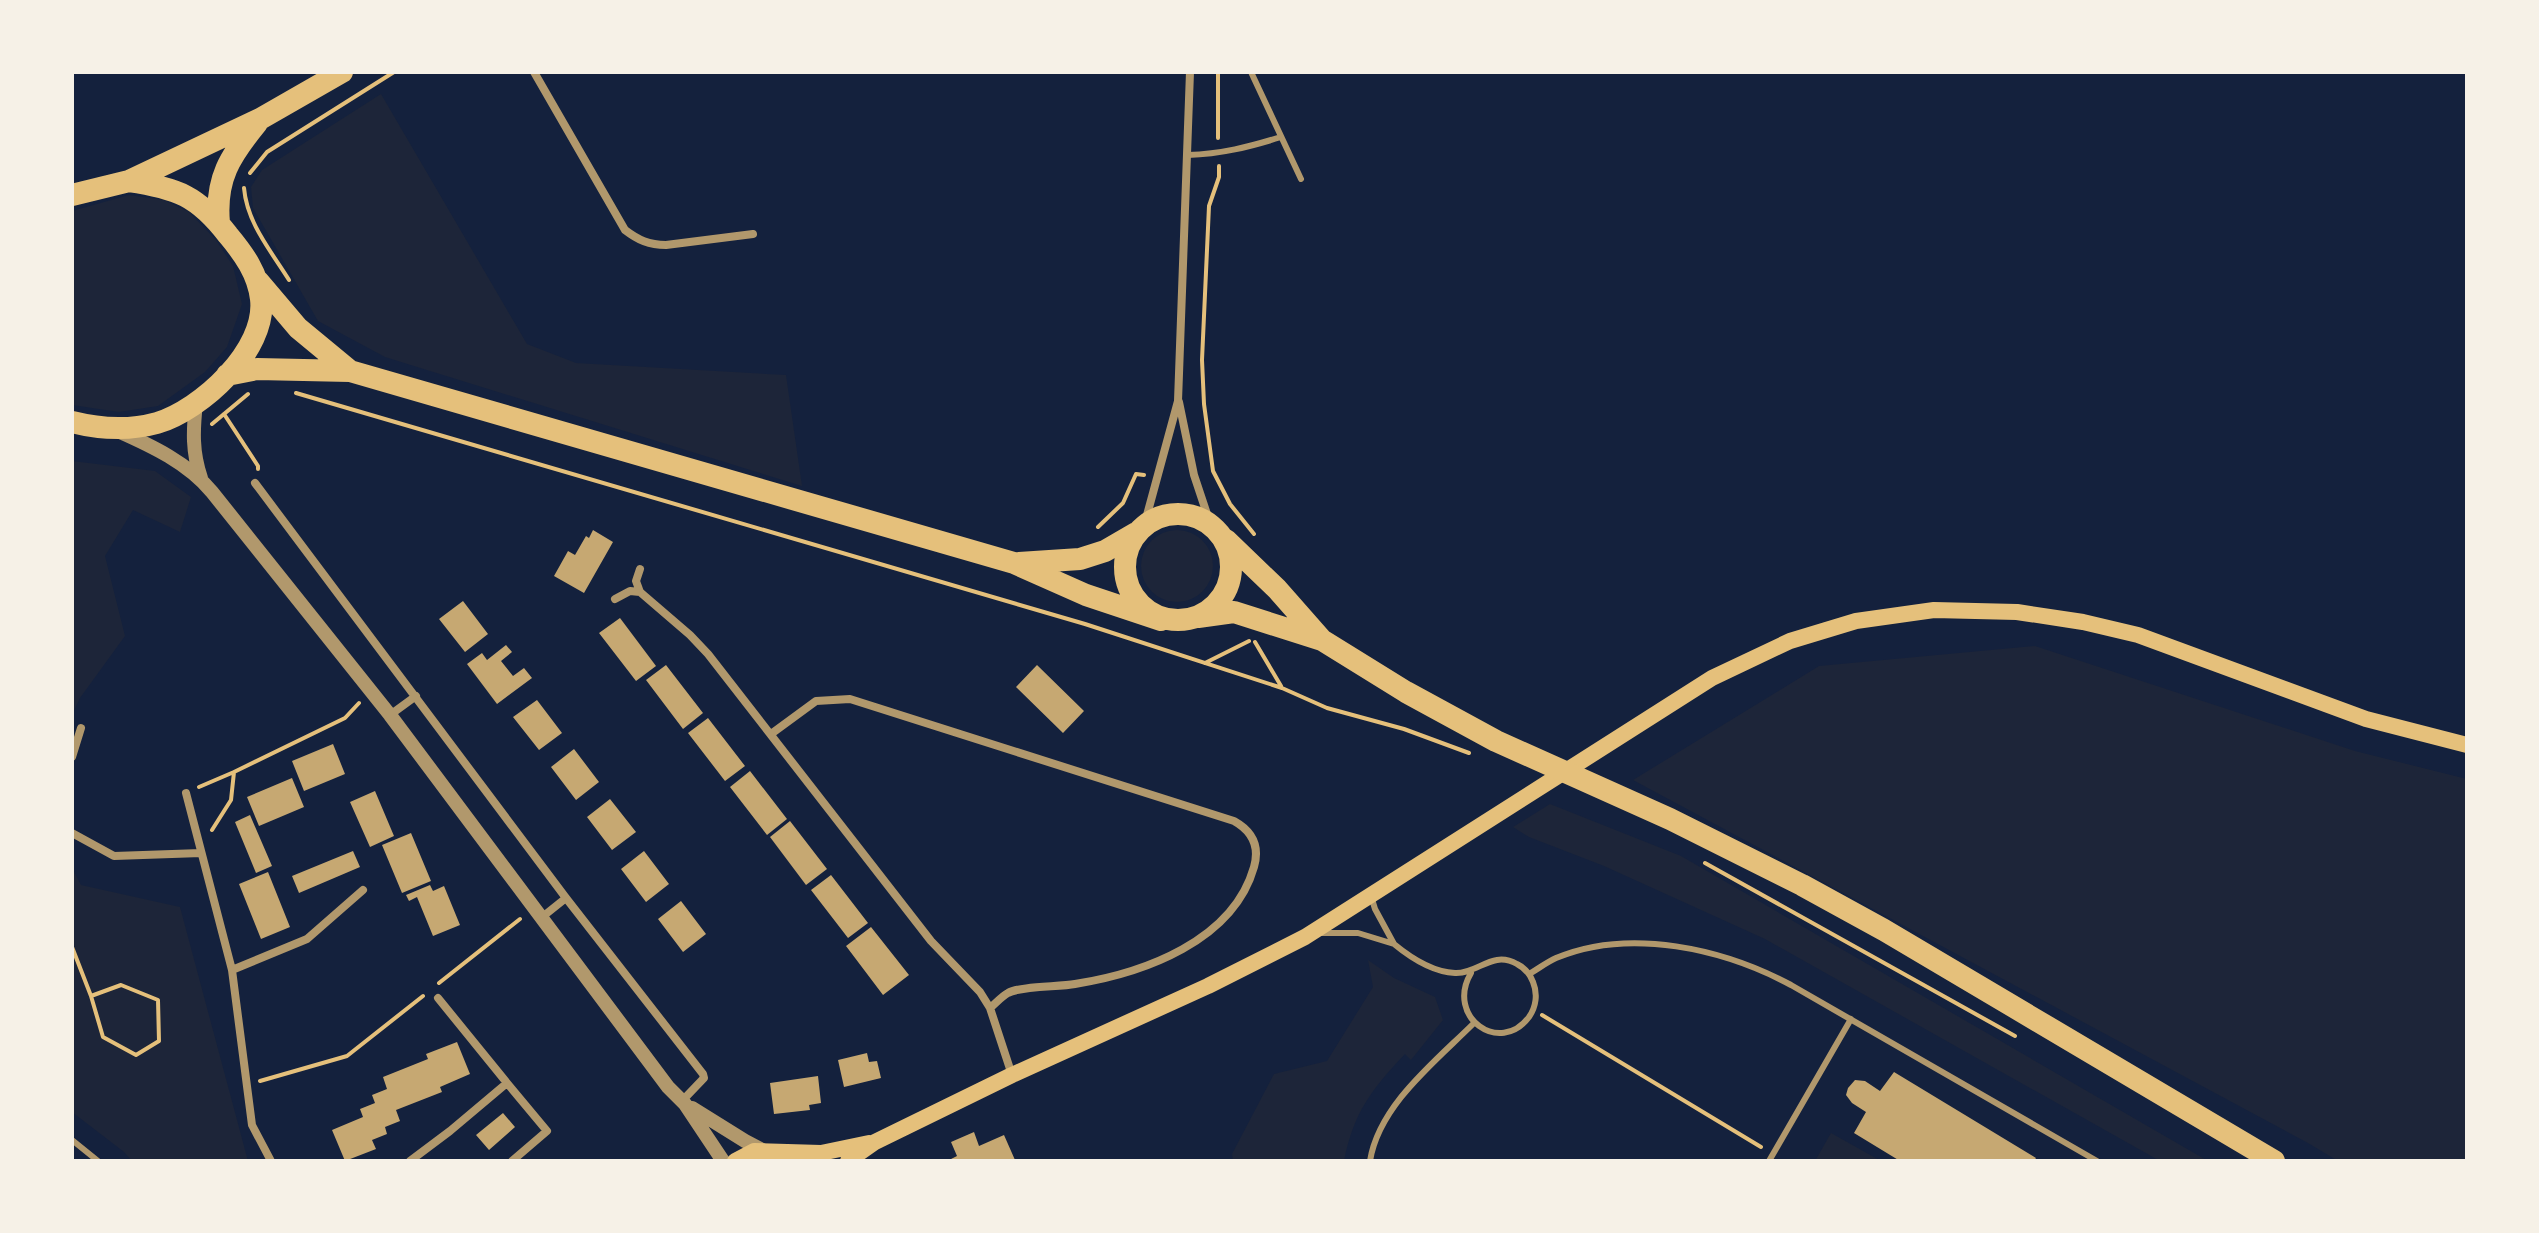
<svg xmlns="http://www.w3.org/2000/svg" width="2539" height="1233" font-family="Raleway,sans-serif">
  <rect width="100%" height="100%" fill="#14213d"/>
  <path fill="#1d2539" d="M381,94l146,250 49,19 210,12 16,111 -417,-129 -67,-36 -65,-113 -2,-21 11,-17z
    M129,195l35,5 25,12 27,28 17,26 9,38 -15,43 -22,25 -47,34 -39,6 -47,-7v-194z
    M72,461l83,10 36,26 -11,35 -47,-22 -28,46 20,80 -45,62 -8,17z
    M1141 566a36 36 0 1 1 72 0a36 36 0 1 1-72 0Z
    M2035,646l320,105 112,28v382h-129l-30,-18 -675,-363 186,-114z
    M1550,804l131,52 527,305h-48l-395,-222 -161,-73 -75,-29 -16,-10z
    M72,868l9,17 99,22 68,254h-116l-8,-9 -52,-40z
    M1368,960l26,18 41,19 8,23 -32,40 -6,-6c-34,36 -51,58 -61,107h-111l-1,-7 42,-80 53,-13 46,-74z
    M1831,1133l50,28h-66z"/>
  <path fill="#c6a872" d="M593,530l20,12 -29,51 -30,-17 14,-25 7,4 11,-19 3,2z
    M463,601l25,33 -23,18 -26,-33z
    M620,618l36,48 -20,15 -37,-48z
    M506,645l6,7 -11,9 12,15 11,-8 8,10 -35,26 -30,-40 15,-11 5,7z
    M666,665l37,48 -20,16 -37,-49z
    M1037,665l47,46 -21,22 -47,-46z
    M537,700l25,33 -23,17 -26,-33z
    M708,718l37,48 -20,15 -37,-48z
    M333,744l12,30 -41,17 -12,-30z
    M574,749l25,33 -23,18 -25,-33z
    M750,771l37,48 -20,16 -37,-48z
    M292,778l12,29 -45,19 -12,-29z
    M375,791l19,45 -24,11 -20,-45z
    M610,799l26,33 -24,18 -25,-33z
    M250,815l22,51 -16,7 -21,-51z
    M790,821l37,48 -21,16 -36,-48z
    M411,833l20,48 -29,12 -20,-48z
    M353,851l7,16 -61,26 -7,-17z
    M644,851l25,33 -23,18 -25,-33z
    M268,872l22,55 -29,12 -22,-55z
    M831,875l37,48 -20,15 -37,-48z
    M430,885l3,6 11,-5 16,39 -27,11 -16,-39 -8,4 -3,-6z
    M681,901l25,33 -23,18 -25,-33z
    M871,927l38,48 -26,20 -37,-49z
    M457,1042l13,32 -30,13 2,5 -46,18 4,11 -15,6 2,7 -15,6 4,9 -31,12 -13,-31 31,-13 -3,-8 15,-6 -3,-8 15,-6 -4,-12 45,-18 -2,-5z
    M867,1053l2,9 8,-1 4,17 -37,9 -6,-27z
    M1894,1072l142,86 -2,3h-134l-46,-28 12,-21 -14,-9 -6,-8 2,-7 7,-8 10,1 15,10z
    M818,1076l3,27 -12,2 1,5 -36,4 -4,-31z
    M503,1113l12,14 -26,23 -13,-15z
    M974,1132l5,14 25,-11 11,25 -68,1 10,-5 -6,-14z"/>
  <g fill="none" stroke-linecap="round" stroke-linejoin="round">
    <path stroke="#e5c07b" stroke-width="4" d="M1218,72v66
      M1219,166v11l-10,29 -7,154 2,44 9,67 17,33 24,30
      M250,173l17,-21 127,-80
      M244,188c3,35 27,63 45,92
      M296,393l789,231 197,64 45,20 77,21 65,24
      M224,414l34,52v3
      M212,424l36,-30
      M1098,527l25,-24 13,-29 8,1
      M1255,642l26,44
      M1205,663l44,-22
      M199,787l35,-15
      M212,830l19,-30 3,-28 111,-54 14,-15
      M1705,863l310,173
      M72,947l19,49 12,41 33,18 23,-14 -1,-41 -37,-15 -30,11
      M439,983l81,-64
      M1542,1015l219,132
      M260,1081l87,-25 76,-60"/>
    <path stroke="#b1986c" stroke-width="6" d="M1251,72l50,107
      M1188,155c33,-1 61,-8 93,-18
      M1321,933h37l36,11 -19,-35 -4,-13
      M1394,944c17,14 38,28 61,29 23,1 37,-23 62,-9 8,4 13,10 16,18 5,12 3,25 -4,35 -29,39 -84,0 -58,-44
      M1529,974c9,-5 18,-12 27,-16 74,-31 168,-9 235,27l306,176
      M72,1140l26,21
      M1370,1161c9,-56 66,-100 104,-138
      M1769,1161l82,-142"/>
    <path stroke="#b1986c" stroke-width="8" d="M534,72l91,158c13,10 24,15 41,15l87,-11
      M1179,402l15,73 17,51
      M255,483l311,415 137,176 1,4 -22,23
      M1144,526l34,-125 12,-329
      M640,569l-4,12 4,11 50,43 18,19 223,287 49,51 10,16 22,67
      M615,599l15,-8 10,1
      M390,715l26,-19
      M771,734l45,-33 34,-2 384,122c18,10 26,25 20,46 -21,74 -110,106 -179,117 -16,3 -55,2 -67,9 -6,3 -13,11 -18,15
      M72,757l9,-29
      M186,793l46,177 20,155 19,36
      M72,833l42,23 87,-3
      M541,918l25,-20
      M232,970l75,-31 56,-49
      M438,998l69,85
      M410,1161l40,-30 57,-48 40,48 -35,30"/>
    <path stroke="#b1986c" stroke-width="14" d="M196,403c-3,27 -4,49 5,75
      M118,431c34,15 70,32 94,61l178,223 278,372 17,17 38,57
      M692,1108l53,33 19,10"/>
    <path stroke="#e5c07b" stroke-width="16" d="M735,1161l19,-10 67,2 48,-10
      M848,1161l27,-19 137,-67 196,-89 97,-49 407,-259 78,-37 66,-20 78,-11 83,2 66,10 55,13 228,84 101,26"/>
    <path stroke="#e5c07b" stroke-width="22" d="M72,195l57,-14 131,-62 82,-47
      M219,223c-4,-44 11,-67 38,-100
      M259,282l39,46 52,43
      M227,375l30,-6 93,2 664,192 72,32 75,25
      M72,422c28,7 56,9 85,1 44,-13 110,-73 104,-124 -3,-25 -17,-45 -33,-64 -30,-39 -51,-47 -99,-54
      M1125 567a53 53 0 1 1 106 0a53 53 0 1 1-106 0Z
      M1226,540l51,49 44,50
      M1019,563l61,-4 25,-8 31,-18
      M1198,617l36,-5 88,28 84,52 90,49 174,78 132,66 82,45 390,231"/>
  </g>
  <rect width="2539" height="1233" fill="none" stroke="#f6f1e7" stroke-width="148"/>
</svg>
